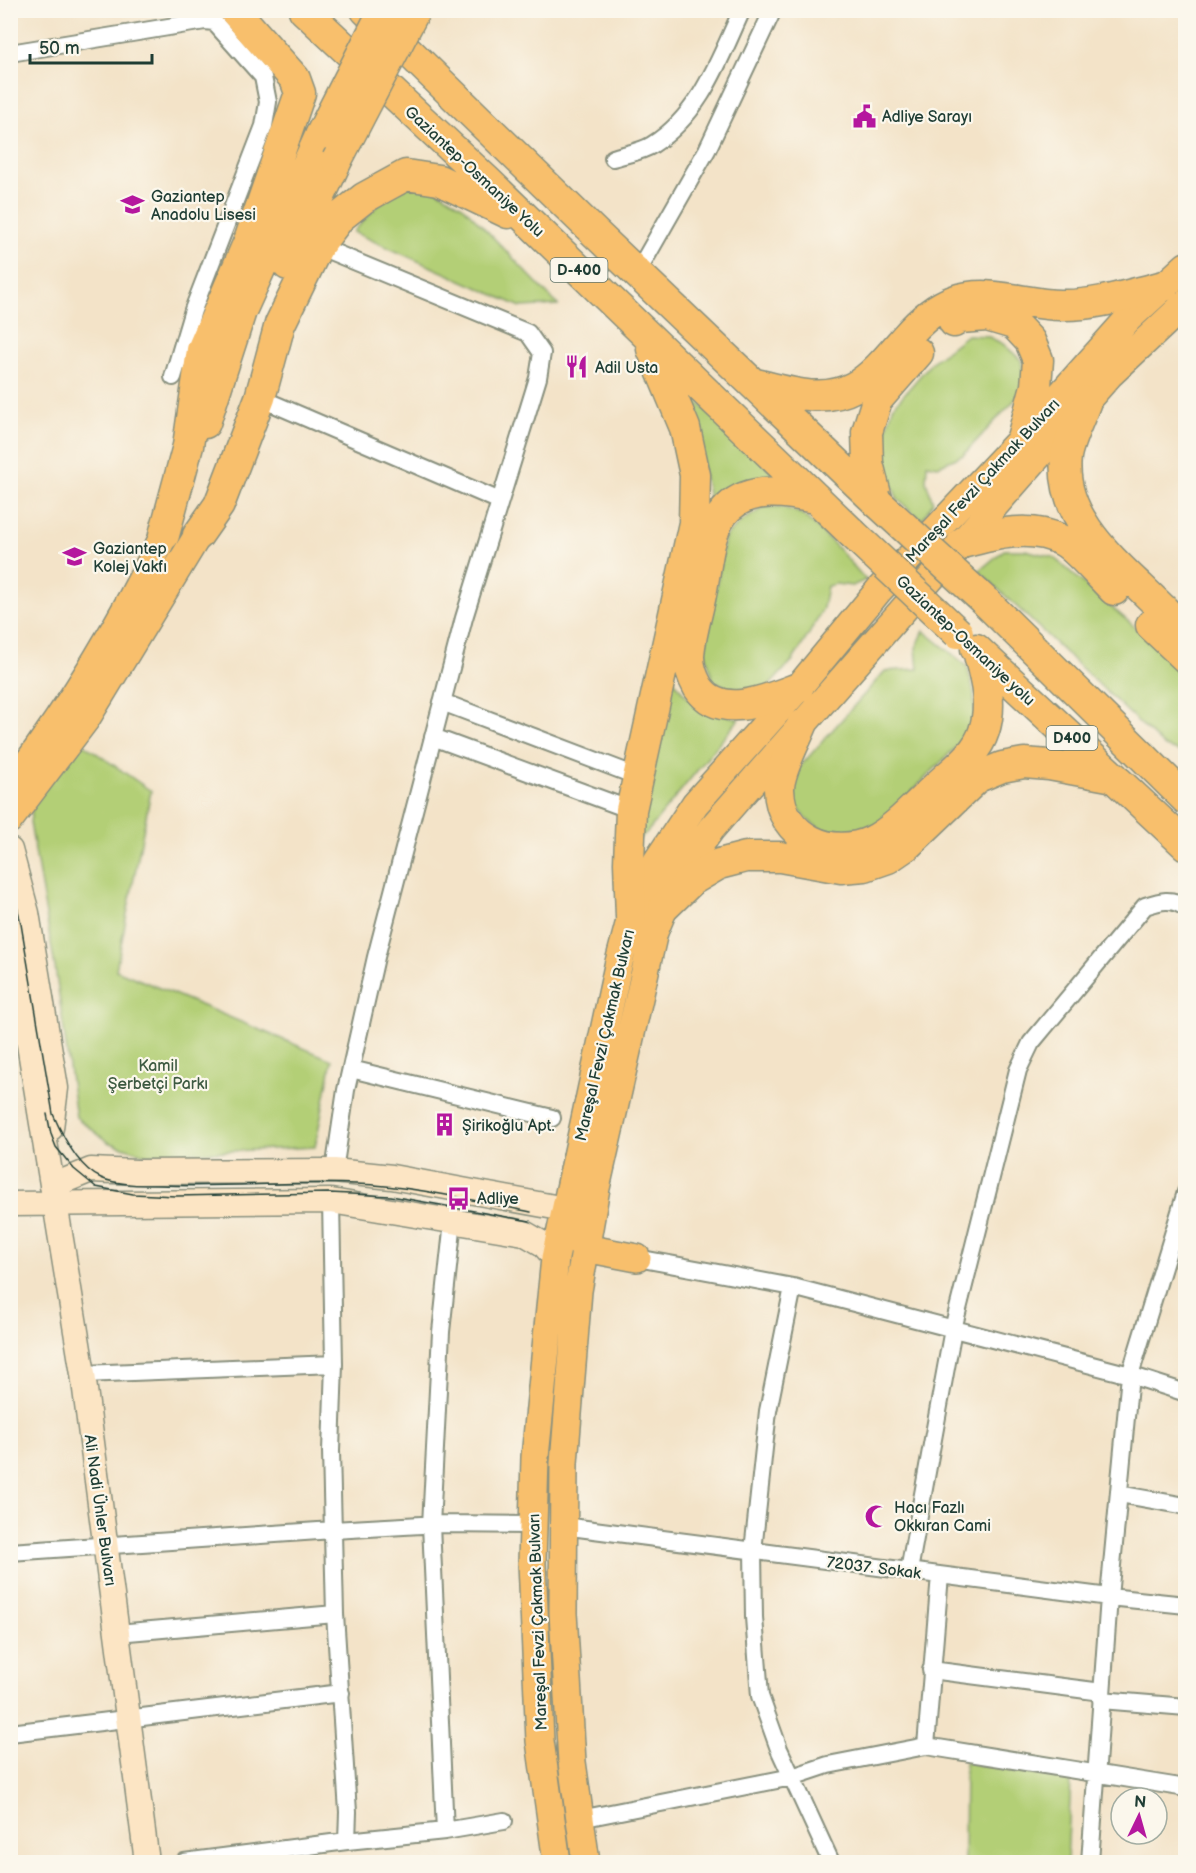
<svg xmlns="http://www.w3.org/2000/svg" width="1196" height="1873" font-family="'Balsamiq Sans',sans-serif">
  <rect width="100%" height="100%" fill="#fbf7ec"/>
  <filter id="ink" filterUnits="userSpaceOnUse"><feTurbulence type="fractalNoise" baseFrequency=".0167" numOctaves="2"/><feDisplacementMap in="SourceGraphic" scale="12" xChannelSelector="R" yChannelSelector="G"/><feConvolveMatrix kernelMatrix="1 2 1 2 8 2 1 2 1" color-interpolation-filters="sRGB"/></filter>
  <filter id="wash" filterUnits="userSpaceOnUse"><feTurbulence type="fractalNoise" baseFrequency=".008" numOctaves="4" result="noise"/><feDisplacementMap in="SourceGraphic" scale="24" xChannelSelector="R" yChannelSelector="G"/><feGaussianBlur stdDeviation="1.35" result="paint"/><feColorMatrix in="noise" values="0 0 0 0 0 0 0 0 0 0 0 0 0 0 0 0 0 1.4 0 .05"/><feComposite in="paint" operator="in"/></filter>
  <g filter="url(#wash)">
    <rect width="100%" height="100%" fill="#f3e3c8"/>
    <path fill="#b3cf76" stroke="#698655" stroke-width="1.5" d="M409,186l28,4 27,17 94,98 -37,2 -168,-75 36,-39z
      M967,335l20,1 16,8 18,16 5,28 -63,67 -25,11 -11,-2 -1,17 7,21 -11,18 -24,-20 -14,-35v-27l9,-31 39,-45z
      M686,391l93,88 -69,24z
      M765,507h17l20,7 32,30 32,36 -14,6 -16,-2 -9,2 -4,22 -14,26 -16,26 -28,30 -25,5 -27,-15 -8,-29 20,-114 17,-16z
      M1004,550h21l28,7 132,113v83l-20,-6 -186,-176z
      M924,631l43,35 7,27 1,29 -16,22 -77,78 -30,13 -25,-2 -21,-14 -11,-15 -2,-18 3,-15 89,-100 33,-2 -2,-21z
      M670,674c22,35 31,34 69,45l-91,112 -11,10z
      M79,741l72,50 -35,179 216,90 -17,87 -168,8 -39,-13 -32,-25 -21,-150 -25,-145 5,-29z
      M965,1762l106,18 -4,82h-103z"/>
  </g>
  <g filter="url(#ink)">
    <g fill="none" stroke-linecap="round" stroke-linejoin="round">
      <defs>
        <path id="street" d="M10,53l195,-32 9,1 49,55 5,25 -4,24 -71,184 -20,67
          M613,158c12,-4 28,-6 39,-13 49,-31 67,-85 90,-135
          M318,246l210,87 14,20 -4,25 -74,240 -88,339 -30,133 -12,81
          M637,273l70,-123 66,-140
          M260,398l240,103
          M442,702l197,75
          M433,737l198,73
          M351,1069l201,49
          M331,1201l3,163 -3,87 4,163 13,198 -1,29
          M637,1258l156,29 337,88 56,18
          M793,1287l-25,124 -15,140 1,66 6,79 19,53 52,113
          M83,1374l251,-10
          M1119,1494l67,12
          M563,1526l546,71 77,8
          M10,1552l323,-22 106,-6 94,1
          M909,1571l44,-242 65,-259 13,-27 114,-137c15,-5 27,-9 41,2
          M117,1633l218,-19
          M931,1670l171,22
          M1101,1700l85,7
          M10,1733l331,-40
          M926,1746l14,-171
          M580,1819l212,-42 36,-12 98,-19 260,42
          M445,1831l-14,-306 10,-193 12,-111
          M184,1862l163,-21 98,-10 59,-10
          M1090,1862l19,-265 21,-222 56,-183"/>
        <path id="secondary" d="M10,850l17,63 29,175 -5,40
          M10,928l73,446 64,488
          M52,1186l39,-16 45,2 198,-1 58,6 173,32
          M10,1204l321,-3 193,32 19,11 12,14"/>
        <path id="primary" d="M10,787c60,-80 111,-163 154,-252
          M10,819l76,-100 112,-184
          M573,1238l12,10 52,10
          M557,1862l-17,-121 -8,-178 3,-106 20,-199 63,-292 13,-49 26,-56 38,-57 103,-116 81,-98 143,-152 107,-120 57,-52
          M586,1862l-14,-100 -9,-149 1,-150 14,-172 18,-103 58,-256 23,-55 34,-48 398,-454 77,-72"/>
        <path id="highway" d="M304,10l183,171 365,352
          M366,10l228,222 284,271
          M288,265l49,-105
          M954,322l6,-4 27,-2 27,8 16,17 8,19 -2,26 -14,52
          M756,384c32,8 67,20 98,3 19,-10 38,-34 52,-50 13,-15 28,-29 47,-36 35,-13 72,4 108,4 35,1 69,-11 103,-19
          M1086,401c-6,17 -18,40 -20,56 -6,55 38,96 74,130 16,15 31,30 46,46
          M205,423l36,-112 80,-177
          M878,503l-10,-40 -1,-31 10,-32 41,-47
          M164,535l24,-89 14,-96 47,-109 51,-148 -5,-14 -61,-69
          M198,535l21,-30 41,-107 20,-74 38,-78 22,-29 24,-19 42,-23 33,5 69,33
          M962,543c33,-9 69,-19 101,-2 12,6 40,38 51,49
          M986,602l200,197
          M1151,625l35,33
          M976,649l210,196
          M798,688c-29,11 -78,33 -100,-1 -5,-9 -9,-20 -9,-30 0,-18 10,-49 13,-68 5,-25 6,-62 26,-81 23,-22 59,-16 87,-10
          M802,725c-7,17 -23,46 -23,64 1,49 53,71 93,52 23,-11 47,-39 66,-56 17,-16 39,-31 46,-54 9,-28 1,-53 -6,-80
          M664,907l28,-27 27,-16 27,-7h34l61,11 24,-2 23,-8 19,-13 71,-68 24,-10 22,-4 25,2 65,12
          M631,917l-2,-54 2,-53 63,-287 1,-48 -10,-47 -33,-79"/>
      </defs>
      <use href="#street" stroke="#89907e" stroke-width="20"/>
      <use href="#secondary" stroke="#89907e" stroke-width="27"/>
      <use href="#primary" stroke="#89907e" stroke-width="30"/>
      <use href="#highway" stroke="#89907e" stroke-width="33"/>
      <use href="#street" stroke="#fff" stroke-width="16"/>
      <use href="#secondary" stroke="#fce5c4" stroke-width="24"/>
      <use href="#primary" stroke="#f8bf6c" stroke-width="27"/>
      <use href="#highway" stroke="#f8bf6c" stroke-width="30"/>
      <path stroke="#1f3d34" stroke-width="1.5" d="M10,875l11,49 32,190c9,21 25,54 48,64 15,7 42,7 59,7 65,3 131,-4 196,-1 59,2 117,17 175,28
        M47,1114l4,20 5,13 18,22 22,18 37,7 43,2 154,-3 61,3 139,25"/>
      <defs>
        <path id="highway-bridge" d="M321,134l63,-124
          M337,160l78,-150
          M878,503l108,99
          M852,533l106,100"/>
      </defs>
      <use href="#highway-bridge" stroke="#89907e" stroke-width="33" stroke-linecap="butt"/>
      <use href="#highway-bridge" stroke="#f8bf6c" stroke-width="30"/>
    </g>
  </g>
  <defs>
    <symbol id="civic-bare" viewBox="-9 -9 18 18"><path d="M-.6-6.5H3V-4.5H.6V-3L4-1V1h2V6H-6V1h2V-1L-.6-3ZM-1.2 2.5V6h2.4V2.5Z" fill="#b5179e" stroke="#fbf7ec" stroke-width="2.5" paint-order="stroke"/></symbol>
    <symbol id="school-bare" viewBox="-9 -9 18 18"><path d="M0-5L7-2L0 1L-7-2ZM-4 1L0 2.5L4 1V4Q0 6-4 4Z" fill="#b5179e" stroke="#fbf7ec" stroke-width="2.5" paint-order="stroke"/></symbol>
    <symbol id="restaurant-bare" viewBox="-9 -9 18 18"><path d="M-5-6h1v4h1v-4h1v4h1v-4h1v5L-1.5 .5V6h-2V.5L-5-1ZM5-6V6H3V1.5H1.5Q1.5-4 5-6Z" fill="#b5179e" stroke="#fbf7ec" stroke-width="2.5" paint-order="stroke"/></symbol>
    <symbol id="building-bare" viewBox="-9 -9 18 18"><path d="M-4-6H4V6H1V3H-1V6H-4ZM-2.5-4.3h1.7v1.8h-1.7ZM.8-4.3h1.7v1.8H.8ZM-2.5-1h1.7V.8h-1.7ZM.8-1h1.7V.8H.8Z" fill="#b5179e" stroke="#fbf7ec" stroke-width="2.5" paint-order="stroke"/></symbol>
    <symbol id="bus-bare" viewBox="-9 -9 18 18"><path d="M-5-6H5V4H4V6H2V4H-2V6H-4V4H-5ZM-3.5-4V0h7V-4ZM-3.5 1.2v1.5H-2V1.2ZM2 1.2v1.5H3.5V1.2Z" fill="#b5179e" stroke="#fbf7ec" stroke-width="2.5" paint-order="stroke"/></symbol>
    <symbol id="mosque-bare" viewBox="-9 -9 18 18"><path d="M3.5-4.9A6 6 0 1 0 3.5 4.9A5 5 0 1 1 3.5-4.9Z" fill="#b5179e" stroke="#fbf7ec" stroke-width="2.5" paint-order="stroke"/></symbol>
  </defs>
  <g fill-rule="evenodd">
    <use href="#civic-bare" x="848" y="100" width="33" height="33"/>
    <use href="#school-bare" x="116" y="188" width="33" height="33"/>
    <use href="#restaurant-bare" x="560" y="350" width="33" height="33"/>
    <use href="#school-bare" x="58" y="540" width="33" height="33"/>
    <use href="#building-bare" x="428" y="1108" width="33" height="33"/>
    <use href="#bus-bare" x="442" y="1182" width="33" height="33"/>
    <use href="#mosque-bare" x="860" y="1500" width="33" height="33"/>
  </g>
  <g text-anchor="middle" stroke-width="4.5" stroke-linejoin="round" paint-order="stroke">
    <g fill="#fbf7ec" stroke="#61756b" stroke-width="1.5">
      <rect x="550.5" y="258" width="57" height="24" rx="4.5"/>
      <rect x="1046.5" y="726" width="51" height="24" rx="4.5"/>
    </g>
    <g font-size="15" font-weight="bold" fill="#1f3d34">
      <text x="579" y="275">D-400</text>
      <text x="1072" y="743">D400</text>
    </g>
    <g font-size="16" fill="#1f3d34" stroke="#fbf7ec" text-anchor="start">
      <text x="882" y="122">Adliye Sarayı</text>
      <text x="151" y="202">Gaziantep<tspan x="151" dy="18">Anadolu Lisesi</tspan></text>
      <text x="595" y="373">Adil Usta</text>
      <text x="93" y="554">Gaziantep<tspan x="93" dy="18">Kolej Vakfı</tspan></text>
      <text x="462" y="1131">Şirikoğlu Apt.</text>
      <text x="477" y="1204">Adliye</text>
      <text x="894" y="1513">Hacı Fazlı<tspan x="894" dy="18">Okkıran Cami</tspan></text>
    </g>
    <g font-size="16" fill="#1f3d34" stroke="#fbf7ec">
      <text transform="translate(475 171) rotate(43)" y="6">Gaziantep-Osmaniye Yolu</text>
      <text transform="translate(982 480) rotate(-47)" y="6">Mareşal Fevzi Çakmak Bulvarı</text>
      <text transform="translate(966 640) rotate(43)" y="6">Gaziantep-Osmaniye yolu</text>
      <text transform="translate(604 1035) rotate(-77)" y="6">Mareşal Fevzi Çakmak Bulvarı</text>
      <text transform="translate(101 1510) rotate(82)" y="6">Ali Nadi Ünler Bulvarı</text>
      <text transform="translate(874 1567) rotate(7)" y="6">72037. Sokak</text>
      <text transform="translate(537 1622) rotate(-92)" y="6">Mareşal Fevzi Çakmak Bulvarı</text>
    </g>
    <g font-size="16" fill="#3d5a41" stroke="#fbf7ec">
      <text x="158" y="1071">Kamil<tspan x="158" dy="18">Şerbetçi Parkı</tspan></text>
    </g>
  </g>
  <rect width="1196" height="1873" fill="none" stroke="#fbf7ec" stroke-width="36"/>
  <g transform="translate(1139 1816) rotate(5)"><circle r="28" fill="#fbf7ec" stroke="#a3ada2" stroke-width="1.5"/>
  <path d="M0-4.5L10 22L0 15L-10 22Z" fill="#b5179e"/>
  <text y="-9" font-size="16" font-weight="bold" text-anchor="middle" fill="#1f3d34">N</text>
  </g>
  <path d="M30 54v9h122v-9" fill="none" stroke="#1f3d34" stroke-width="3"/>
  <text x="39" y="54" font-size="18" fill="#1f3d34" stroke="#fbf7ec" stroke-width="4.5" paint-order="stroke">50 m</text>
</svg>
